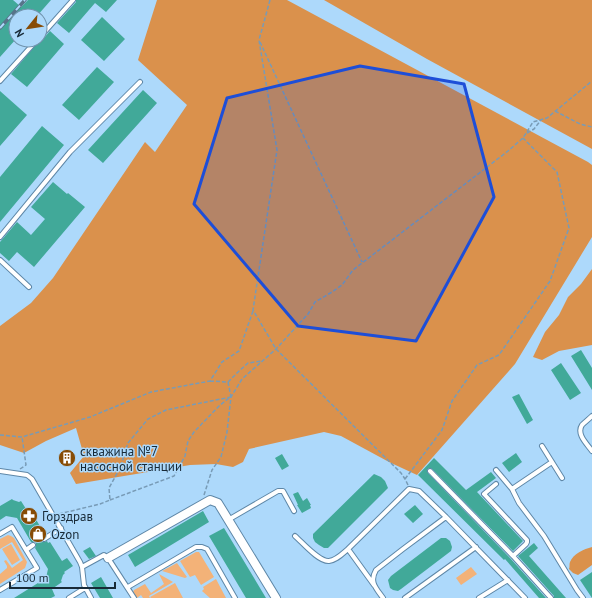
<svg xmlns="http://www.w3.org/2000/svg" width="592" height="598" font-family="'PT Sans',sans-serif">
  <rect width="100%" height="100%" fill="#add9fb"/>
  <path fill="#f3b278" d="M8,535l3,1 3,2 13,24 -2,6 -25,16v-10l7,-6v-2l-3,-5 2,-1 6,8 11,-8 -11,-18 -12,7v-10z
    M11,544l9,16 -8,5 -10,-16z
    M196,552h3l15,25 -13,8 -6,-10 -5,2 -10,-16z
    M177,563l10,14 -2,1 -23,-7z
    M471,567l6,7 -16,11 -5,-7z
    M159,574l14,8 -24,14 1,2h-7l-2,-3 -4,3 -3,-3 -1,-3 1,-2 11,-6 6,9 13,-9z
    M216,579l10,19h-16l-8,-7 2,-2 -1,-2z
    M175,583l8,15h-32l-1,-1z"/>
  <path fill="#da914c" d="M157,0h130l301,162 4,3v72l-77,127 -98,111 -28,-13 -48,-26 -17,-4 -75,17 -6,13 -10,5 -17,-3 -26,1 -114,19 -6,-11 14,-17 -8,-28 -30,13 -22,12 -24,-8v-119l31,-23 22,-25 92,-136 10,10 32,-47 -49,-45z
    M324,0h268v149l-165,-90z
    M592,269v76l-33,6 -17,9 -9,-3 12,-25 14,-17 9,-18 13,-13z
    M592,547v18l-14,10 -5,-2 -4,-4c1,-2 0,-5 1,-7 3,-8 14,-13 22,-15z"/>
  <path fill="#41a999" d="M0,0h13l8,7 7,-7h23l-14,16h-21v23l-16,18z
    M76,0h41l-11,12 -11,-9 -26,30 -12,-10 19,-21z
    M102,17l23,22 -21,22 -23,-21z
    M50,31l14,13 -37,43 -16,-13 29,-34 3,-1z
    M97,67l17,15 -35,38 -17,-15z
    M143,90l14,13 -54,60 -15,-13z
    M0,91l27,24 -27,31z
    M42,126l22,19 -64,77v-45z
    M53,182l14,12 1,-1 17,14 -51,60 -17,-15 -8,9 -9,-8v-11l17,-20 14,13 14,-16 -14,-12z
    M581,350l11,18v22l-21,-34z
    M561,363l20,30 -11,7 -19,-30z
    M519,394l14,26 -6,4 -15,-27z
    M516,453l6,9 -13,10 -7,-9z
    M282,454l7,12 -7,4 -7,-12z
    M434,458l32,32 25,-18 5,6 -19,14 46,49 -10,10 -81,-82 -3,-1 -2,2 1,3 82,85 36,40h-7l-34,-39 -1,1 -86,-85z
    M374,474l7,3 4,4 3,7 -60,60h-4l-5,-3 -4,-3 -2,-4v-4z
    M298,492l5,9 4,-3 4,7h-1l1,3 -9,5 -5,-8h1l-5,-11z
    M12,499l1,1 6,2 2,-1 7,11h1l4,5 1,-1 7,12 -1,1 4,6 -3,3v3l3,1 3,-1 1,2 2,-1 12,19 5,-3 6,8 -9,6 1,1 -2,2 -2,6 1,1 -10,7 3,7 -4,2h-37l32,-20 2,-9 -13,-21 1,-2v-3l-2,-1h-3l-14,-24 -11,-2 -6,4v-14z
    M415,505l8,9 -10,9 -9,-9z
    M203,511l6,11 -74,45 -7,-12z
    M224,528l42,70h-20l-37,-62z
    M441,538h5l4,3 2,6 -1,4 -50,38 -3,2 -5,-1 -3,-2 -2,-8 3,-4z
    M534,543l4,5 -9,8 37,42h-12v-2l-36,-40z
    M90,547l6,9 -7,3 -6,-8z
    M592,572v26l-12,-18z
    M101,577l12,21h-13l-9,-15z"/>
  <g fill="none" stroke-linecap="round" stroke-linejoin="round">
    <defs>
      <path id="service" d="M40,37l33,-37
        M0,81l37,-41
        M0,237l70,-85 70,-70
        M0,260l29,27
        M592,416c-3,3 -7,6 -10,9 -6,9 5,19 10,26
        M542,446l20,32
        M496,470l16,19 40,-27
        M0,471l27,4 5,4 48,83 2,5 2,18 7,13
        M430,471l83,85 38,42
        M496,484l-12,10 43,46v2l-1,2 -13,12
        M512,489l7,14 25,33 33,54 6,8
        M228,520l50,-29h5l11,20
        M0,534l12,-7 25,41 -37,22
        M295,536c8,7 24,26 34,25 8,-1 13,-7 19,-12
        M44,539l17,-11
        M26,550l7,-5
        M82,567l22,-12 4,3 26,40
        M374,585l-26,-36 61,-60 10,2 27,26 79,81
        M128,587l68,-40h6l5,2 28,49
        M69,598l16,-10
        M383,598c-7,-10 -14,-16 -7,-28l27,-21 43,-32
        M405,598l71,-51
        M479,598l29,-18"/>
      <path id="minor" d="M108,558l102,-58 8,3 58,95"/>
    </defs>
    <use href="#service" stroke="#5e87a7" stroke-width="6"/>
    <use href="#minor" stroke="#5e87a7" stroke-width="10"/>
    <path stroke="#789bb6" stroke-width="1.5" stroke-dasharray="4 2" stroke-linecap="butt" d="M270,0l-11,40 18,110 -24,160 23,39 125,124 4,6 3,6
      M260,42l102,220
      M555,111l25,13 12,3
      M527,133l7,-4 7,-9
      M210,381l18,1 3,15
      M228,382l10,-10 10,-9 14,-2
      M0,435l22,2 68,-20 61,-25 59,-11 12,-19 17,-11 14,-40
      M20,469l6,-4 -4,-28
      M405,479l37,-49 10,-29 25,-36 22,-10 51,-74 19,-53 -12,-56 -34,-34
      M204,495l8,-25 9,-13 6,-25 4,-35 11,-18 34,-30 32,-35 7,-12 17,-10 10,-7 11,-15 155,-119 15,-13 10,-16 14,-4 45,-37
      M110,500l64,-24 11,-20 3,-15 6,-9 25,-26 10,-8
      M59,514l41,-10 10,-4 -1,-12 11,-20 8,-25 20,-24 18,-9 65,-13"/>
    <use href="#service" stroke="#fff" stroke-width="4"/>
    <use href="#minor" stroke="#fff" stroke-width="8"/>
    <defs>
      <path id="rail" d="M0,28l25,-28"/>
    </defs>
    <use href="#rail" stroke="#57748a" stroke-width="3.5"/>
    <use href="#rail" stroke="#add9fb" stroke-width="2" stroke-dasharray="6" stroke-linecap="butt"/>
  </g>
  <path fill="#1d4ed8" fill-opacity="0.2" stroke="#1d4ed8" stroke-width="3" stroke-linejoin="round" d="M360,66l104,18 30,113 -78,144 -118,-15 -104,-122 33,-106z"/>
  <defs>
    <symbol id="building-disc" viewBox="-11 -11 22 22"><circle r="9.5" fill="#874c05" stroke="#add9fb"/><path d="M-4-6H4V6H1V3H-1V6H-4ZM-2.5-4.3h1.7v1.8h-1.7ZM.8-4.3h1.7v1.8H.8ZM-2.5-1h1.7V.8h-1.7ZM.8-1h1.7V.8H.8Z" fill="#fff"/></symbol>
    <symbol id="pharmacy-disc" viewBox="-11 -11 22 22"><circle r="9.5" fill="#874c05" stroke="#add9fb"/><path d="M-2-6h4v4h4v4h-4v4h-4v-4h-4v-4h4Z" fill="#fff"/></symbol>
    <symbol id="shop-disc" viewBox="-11 -11 22 22"><circle r="9.5" fill="#874c05" stroke="#add9fb"/><path d="M-5-2.5h2.3a2.7 3.5 0 0 1 5.4 0H5L5.5 6h-11ZM-1.5-2.5h3a1.5 2.3 0 0 0-3 0Z" fill="#fff"/></symbol>
  </defs>
  <g fill-rule="evenodd">
    <use href="#building-disc" x="57" y="448" width="20" height="20"/>
    <use href="#pharmacy-disc" x="19" y="506" width="20" height="20"/>
    <use href="#shop-disc" x="28" y="524" width="20" height="20"/>
  </g>
  <g text-anchor="middle" stroke-width="3" stroke-linejoin="round" paint-order="stroke">
    <g font-size="13" fill="#182a37" stroke="#add9fb" text-anchor="start">
      <text x="80" y="456">скважина №7<tspan x="80" dy="15">насосной станции</tspan></text>
      <text x="42" y="521">Горздрав</text>
      <text x="51" y="539">Ozon</text>
    </g>
  </g>
  <g transform="translate(28 28) rotate(240)"><circle r="19" fill="#add9fb" stroke="#7193ad"/>
  <path d="M0-3L7 15L0 10L-7 15Z" fill="#874c05"/>
  <text y="-6" font-size="11" font-weight="bold" text-anchor="middle" fill="#182a37">N</text>
  </g>
  <path d="M10 582v6h105v-6" fill="none" stroke="#182a37" stroke-width="2"/>
  <text x="16" y="582" font-size="12" fill="#182a37" stroke="#add9fb" stroke-width="3" paint-order="stroke">100 m</text>
</svg>
